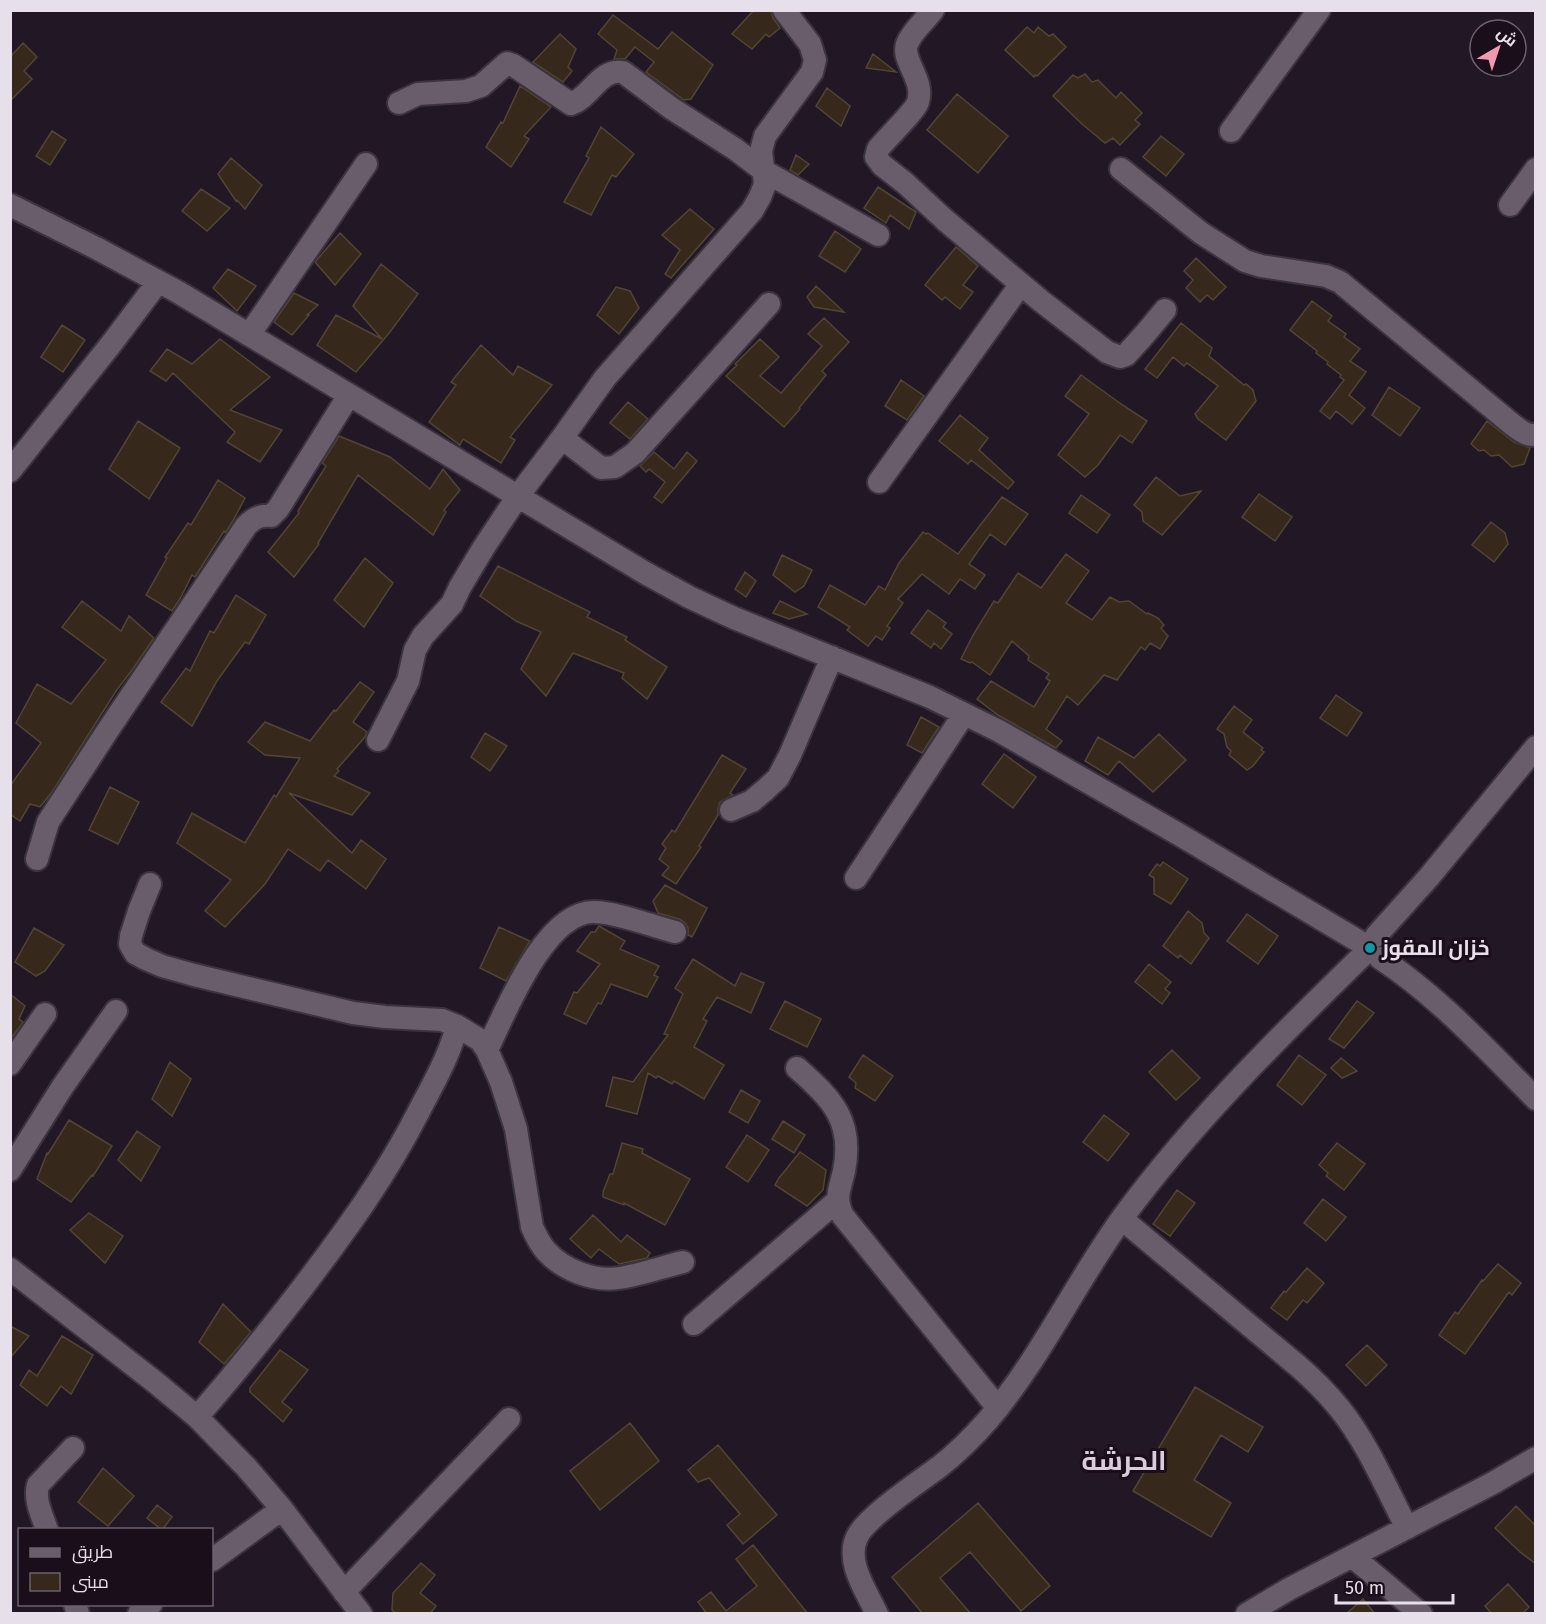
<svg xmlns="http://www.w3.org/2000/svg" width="1546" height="1624" font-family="'Fira Sans',Cairo,sans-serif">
  <rect width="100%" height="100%" fill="#221724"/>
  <path fill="#36291b" stroke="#524536" stroke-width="1.5" d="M754,10h17l2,8 7,10 -11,9 -3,-3 -14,15 -20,-15z
    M613,15l45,34 14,-17 41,33 -22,34 -7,1 -38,-28 8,-10 -19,-15 -10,12h-11l3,-9 -19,-16z
    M1027,27l7,6 4,-6 11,9 4,-2 13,13 -29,29 -2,-1 -1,2 -29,-27z
    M560,34l16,15 -8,18 4,4 -9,11 -30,-20z
    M23,43l14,14 -13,14 8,8 -22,22v-44z
    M873,54l23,18 -30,-4z
    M1085,74l7,8 6,-2 18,18 5,-6 21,21 -7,7 5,4 -20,21 -7,-7 -8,5 -23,-19 -29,-28 20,-21 5,3z
    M520,86l31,21 -27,29 5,3 -18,28 -25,-20 15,-25 2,1z
    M827,88l23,18 -9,20 -25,-20z
    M957,94l51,42 -30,37 -51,-43z
    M601,127l33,27 -18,23 -4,-2 -21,40 -27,-13 25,-44 -3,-2z
    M52,131l14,9 -16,25 -14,-9z
    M1161,136l23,18 -18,22 -23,-19z
    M796,155l13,9 -11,11 -8,-5z
    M231,158l31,27 -17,24 -8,-9 -1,1 -18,-27z
    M878,187l38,25 -7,17 -19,-14 -4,8 -22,-15z
    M201,189l29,19 -23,23 -25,-20z
    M690,209l24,20 -43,49 -6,-4 15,-24 -18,-15z
    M835,231l26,18 -16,23 -26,-16z
    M340,233l21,21 -26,31 -20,-23z
    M956,247l22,19 -15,19 10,7 -13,17 -15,-12 -3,3 -17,-15z
    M1196,258l30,29 -13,13 -6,-5 -7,7 -14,-14 7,-8 -9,-9z
    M381,264l37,30 -28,38 -34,40 -39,-27 19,-30 46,24 -29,-33z
    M228,269l28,17 -19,25 -24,-23z
    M816,286l28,26 -30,-5 -7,-10z
    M616,287l14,4 9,17 -20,26 -22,-19z
    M294,293l24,12 -11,10h2l-17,20 -18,-13z
    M1312,301l20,15 -4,5 18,13 -2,3 16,12 -10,12 16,11 -17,23 16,13 -13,16 -16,-13 -6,8 -10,-8 24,-31 -4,-3 1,-2 -14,-11 1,-2 -12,-9 1,-2 -27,-21z
    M824,318l25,24 -27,29 4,4 -27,33 1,1 -16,18 -58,-51 11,-11 -2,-1 25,-25 19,18 -19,19 21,17 41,-47 -14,-12z
    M1181,323l31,25 -3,8 35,29 2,-1 7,6 3,11 -30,39 -28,-21 -3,-5 23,-28 -31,-23 -3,3 -11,-9 -16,21 -12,-9z
    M62,325l23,15 -22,32 -22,-15z
    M220,339l50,38 -40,33 52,20 -22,32 -33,-20 8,-10 -62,-59 -7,8 -16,-10 17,-22 25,15z
    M481,345l32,30 5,-9 34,19 -42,52 5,3 -14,23 -38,-24 -3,6 -31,-23 27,-37 -5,-3z
    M1081,375l40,29 26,17 -15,22 -12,-8 -22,30 -13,12 -27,-22 31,-41 -24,-18z
    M901,380l23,16 -17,24 -22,-14z
    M1389,387l31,21 -20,28 -28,-21z
    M628,402l20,17 -18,20 -20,-16z
    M960,415l28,23 -9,12 35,32 -6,7 -37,-29 -3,4 -29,-23z
    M138,421l42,27 -31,51 -40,-30z
    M1487,421l27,21 16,6 -6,16 -12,3 -13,-12 -8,1 -7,-6 -5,1 -8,-7z
    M339,436l51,21 40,32 13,-20 17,21 -16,20 2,2 -13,23 -75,-60 -40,68 1,1 -25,33 -26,-25 31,-39 -1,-2 28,-45 -4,-3z
    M654,452l20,17 13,-17 10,9 -35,42 -8,-6 11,-15 -16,-13 -3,3 -6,-6z
    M1156,477l24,19 21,-5 -39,44 -19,-14 -1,-9 -8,-7z
    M218,480l27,18 -11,21 -8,13 -2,-1 -29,46 -3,-2 -11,22 -9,14 -26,-16 21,-37 -2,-1 23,-34 3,2z
    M1259,494l33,23 -17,24 -33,-24z
    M1081,495l29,20 -13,18 -28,-20z
    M1002,497l26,17 -23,31 -15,-11 -21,30 16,11 -10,14 -15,-10 -11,15 -27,-20 -24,25 5,4 -16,23 3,2 -8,12 -6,-4 -8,10 -21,-16 3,-3 -32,-20 12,-22 35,20 14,-19 6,4 14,-27 24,-31 3,2 2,-1 30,21z
    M1491,522l14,11 3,11 -14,18 -22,-17z
    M1066,554l23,17 -23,32 26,17 18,-23 9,5 10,-1 18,13 1,-1 10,5 6,7 -3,3 7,8 -8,13 -10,-6 -5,7 -4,-3 -24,33 -13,-5 -26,30 -11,-9 -21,33 16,12 -6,7 -58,-33 -21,-16 14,-18 43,26 16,-26 -4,-3 3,-4 -21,-14 1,-4 -17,-15 -22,34 -18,-13 -2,1 -9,-4 12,-24 21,-34 4,2 20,-30 23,15z
    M782,555l30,15 -8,16 -9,6 -22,-17z
    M365,558l28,25 -29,44 -30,-27z
    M498,566l92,46 -3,5 40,20 -2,3 42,27 -20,32 -25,-21 2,-5 -51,-20 -27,43 -25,-27 20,-37 -25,-11 -36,-25z
    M745,572l11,9 -10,16 -11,-8z
    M236,595l30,20 -17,29 -4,-2 -28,39 -25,45 -31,-24 25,-34 4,3 20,-40 4,2z
    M82,601l39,30 8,-15 25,22 -22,32 -16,21 -64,101 -12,15 -10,-3 -10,17 -10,-7v-28l31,-43 -25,-20 21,-39 34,20 35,-44 -44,-33z
    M780,601l27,13 -18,5 -16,-6z
    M928,610l18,13 -3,4 9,7 -11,15 -7,-6 -3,5 -20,-15z
    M360,682l14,10 -21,30 14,10 -2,5 -28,32 2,2 -5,5 36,17 -18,22 -63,-22 63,60 9,-13 25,19 -20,30 -38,-29 -8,11 -32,-22 -23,35 -40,43 -20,-16 26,-31 -54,-37 15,-30 53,30 29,-48 2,2 24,-39 -35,-3 -17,-13 17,-20 45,19 24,-31 2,1z
    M1336,695l26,18 -15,23 -27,-18z
    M1234,706l18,14 -9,12 20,16 -2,2 3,2 -11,14 -6,4 -18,-15 2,-4 -4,-4 -3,-13 -7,-5z
    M921,717l18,10 -17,26 -15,-8z
    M485,733l22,13 -17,25 -19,-14z
    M1159,734l27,26 -33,32 -34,-31 -11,14 -23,-14 13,-24 36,21z
    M1004,754l32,23 -23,31 -31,-24z
    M722,755l24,14 -16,24 3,2 -13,7 -2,6v7l-19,31 2,1 -25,37 -14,-9 7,-8 -10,-8 7,-11 -4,-4 10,-14 3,2z
    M110,787l29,15 -21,42 -29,-14z
    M1163,862l25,17 -17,25 -17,-10v-16l-5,-3 8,-11 3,2z
    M665,885l42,23 -15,29 -4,-2v-7l-4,-6 -5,-3 -21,-6 -5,-12z
    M1188,911l14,12 2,10 5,5 -18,26 -11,-9 -2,3 -15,-12z
    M1247,914l31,22 -20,28 -31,-23z
    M599,926l26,15 -5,8 39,17 -5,9 4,2 -11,20 -36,-13 -10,20 -3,-1 -12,21 -22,-10 10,-22 3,1 23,-29 -23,-13 14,-19h4z
    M499,927l31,14 -24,40 -26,-13z
    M34,928l30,17 -19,26 -9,5 -21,-14z
    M693,959l42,27 6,-13 23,10 -13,30 -34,-16 -14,22 4,2 -13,26 30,18 -20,34 -30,-18 -2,3 -14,-8 -2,2 -8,-5 -11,41 -31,-8 7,-29 20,5 35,-47 -4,-1 19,-40 -8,-6z
    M1149,964l22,18 -6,7 5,4 -8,11 -27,-22z
    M10,994l15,12 -6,13 4,3 -13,18z
    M785,1001l36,18 -14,28 -37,-18z
    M1357,1001l17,12 -30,35 -15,-9z
    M1172,1050l28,28 -24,22 -27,-28z
    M863,1055l30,21 -18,25 -20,-13 1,-5 -7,-6z
    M1299,1055l27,20 -24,30 -25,-20z
    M1341,1058l16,13 -15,7 -11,-10z
    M170,1062l21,17 -19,37 -20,-17z
    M741,1090l19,11 -12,22 -19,-11z
    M1104,1115l25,19 -21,27 -25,-19z
    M69,1120l43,26 -19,30 -1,-1 -21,27 -34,-23 10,-26 1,1z
    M783,1121l22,14 -11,18 -22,-14z
    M137,1131l23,16 -19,34 -23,-21z
    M747,1135l22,15 -21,32 -22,-15z
    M622,1143l21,6 -1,4 48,26 -25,46 -41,-22v2l-21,-8v-5l7,-18h3z
    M1337,1143l28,21 -21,26 -18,-14 2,-3 -9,-8z
    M800,1152l26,18 -3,20 -16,16 -32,-21 4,-7z
    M1177,1190l18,13 -25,33 -17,-12z
    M1323,1199l23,18 -20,24 -22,-18z
    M89,1213l34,23 -18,27 -35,-33z
    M593,1215l28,27 6,-7 23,18 -3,5 -28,6 -20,-15 -8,9 -21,-19z
    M1498,1264l23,19 -9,12 -3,-3 -44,62 -26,-19 16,-23 3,2 24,-34 1,1z
    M1307,1268l17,15 -17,20 -4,-3 -16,20 -16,-12 13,-17 2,1z
    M223,1304l28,28 -27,32 -25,-22z
    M10,1326l19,10 -19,22z
    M62,1336l31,19 -22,39 -10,-8 -14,20 -27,-21 9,-15 8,6z
    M1367,1345l20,20 -21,21 -20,-21z
    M280,1350l28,20 -26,32 10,8 -9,12 -33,-30v-4z
    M1195,1387l68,40 -15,25 -27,-17 -27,45 37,23 -20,34 -78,-46z
    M630,1423l29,38 -59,49 -30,-39z
    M718,1445l59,70 -34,29 -16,-19 13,-11 -31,-36 -11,4 -10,-12z
    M103,1468l31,28 -26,30 -30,-24z
    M978,1503l72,83 -29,25 -51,-59 -30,26 31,36h-48l-31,-37z
    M157,1505l15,12 -10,13 -15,-12z
    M1516,1506l20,20v38l-16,-12 -25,-24z
    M753,1545l55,69h-101l-9,-12 13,-10 15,19 31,-25 -21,-27z
    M421,1563l14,12 -15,18 16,13 -6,8h-33l-5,-4 1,-17z
    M1508,1584l21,23 -7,7h-30l-7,-8z
    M1363,1599l12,15h-29z"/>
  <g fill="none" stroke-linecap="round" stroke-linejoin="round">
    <defs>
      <path id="minor" d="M933,10c-8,11 -21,21 -26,34 -6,17 18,35 11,58 -3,9 -32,37 -40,47l-2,8 6,8 23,18 40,37 96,81 66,51 13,5 6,-2 19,-21 20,-24
        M399,103l19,-9 48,-3 15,-5 26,-23 6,2 58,39c19,-6 29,-36 52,-32l48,36 64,41 29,22 114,64
        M1231,131l88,-121
        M1121,169l80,64 44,28 16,5 65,10 14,6 173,143c7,5 13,11 23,10
        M10,205l86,43 82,44 469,282 42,23 45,21 196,79 69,34 181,104 180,107
        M1510,205l26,-36
        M249,335l117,-171
        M562,438l39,30 14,-1 20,-14 134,-149
        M10,471l102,-128 46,-61
        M879,482l142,-198
        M378,740l30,-59 7,-31 8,-14 29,-32 8,-17 24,-40 34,-51 44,-58 43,-60 147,-167 8,-14 5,-13 -4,-33 4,-15 47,-64 3,-12 -5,-16 -26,-34
        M731,810l21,-9 13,-11 13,-12 12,-23 42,-98
        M37,859l11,-37 60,-92 138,-204c8,-8 14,-11 25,-10l7,-7 71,-114
        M856,878l108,-164
        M150,884l-11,27 -8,25 -1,8 5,9 11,6 16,7 32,9 159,38 32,4 57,3 15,6 23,14 7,10 14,32 15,47 16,98c4,9 8,17 14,24 17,19 48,31 73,27 21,-3 43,-11 64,-16
        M1376,936l53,-59 107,-130
        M1380,958c59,39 106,91 156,141
        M487,1050c18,-37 58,-139 107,-138 22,0 58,14 81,20
        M10,1064l35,-50
        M797,1068c35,31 57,53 47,103 -4,18 -10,27 -1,45l155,192
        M10,1170l53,-84 53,-75
        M1122,1219l176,147c15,13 29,27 42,43 28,35 46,79 67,119
        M10,1269l145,113 42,35 49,50 36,42 79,105
        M694,1324l143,-123
        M197,1417c37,-42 72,-86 106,-130 44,-58 82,-110 115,-174 15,-29 31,-56 39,-87
        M47,1530c-5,-15 -13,-30 -9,-45l35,-37
        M1353,1557l68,57
        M212,1560l70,-51
        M344,1592l165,-173
        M75,1604l3,10
        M139,1614l12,-10
        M877,1614c-10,-22 -32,-52 -20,-77 9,-20 62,-55 82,-70 18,-14 34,-30 49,-47 53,-62 87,-137 135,-203 70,-95 154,-178 238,-260
        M1247,1614l42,-25 204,-106 43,-25"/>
    </defs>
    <use href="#minor" stroke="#3b333d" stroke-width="26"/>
    <use href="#minor" stroke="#695c6b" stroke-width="22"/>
  </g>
  <circle fill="#0f9aa8" stroke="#190e1a" stroke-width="2" cx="1370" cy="948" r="6"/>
  <g text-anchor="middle" stroke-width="6" stroke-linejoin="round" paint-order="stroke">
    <g font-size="21" font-weight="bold" fill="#e7dfe9" stroke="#190e1a" text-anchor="start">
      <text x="1382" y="955">خزان المقوز</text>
    </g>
    <g font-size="27" font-weight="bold" fill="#dbcbdd" stroke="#190e1a">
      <text x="1124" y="1470">الحرشة</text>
    </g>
  </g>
  <rect width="1546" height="1624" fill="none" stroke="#e7dfe9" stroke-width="24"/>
  <rect x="18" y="1528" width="195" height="78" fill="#190e1a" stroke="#6b626d" stroke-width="1.5"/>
  <rect x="30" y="1548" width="30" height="9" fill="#695c6b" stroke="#6b626d" stroke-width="1.5"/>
  <text x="72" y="1558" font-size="18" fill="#e7dfe9">طريق</text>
  <rect x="30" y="1573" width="30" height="18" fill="#36291b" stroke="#6b626d" stroke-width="1.5"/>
  <text x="72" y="1588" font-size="18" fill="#e7dfe9">مبنى</text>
  <g transform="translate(1498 48) rotate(39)"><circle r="28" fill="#190e1a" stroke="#6b626d" stroke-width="1.5"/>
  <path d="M0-4.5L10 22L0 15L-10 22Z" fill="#f29aad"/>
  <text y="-9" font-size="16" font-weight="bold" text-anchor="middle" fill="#e7dfe9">ش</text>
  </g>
  <path d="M1336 1594v9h117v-9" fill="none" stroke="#e7dfe9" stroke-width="3"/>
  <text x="1345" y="1594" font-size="18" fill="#e7dfe9" stroke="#190e1a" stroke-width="4.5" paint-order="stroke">50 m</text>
</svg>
